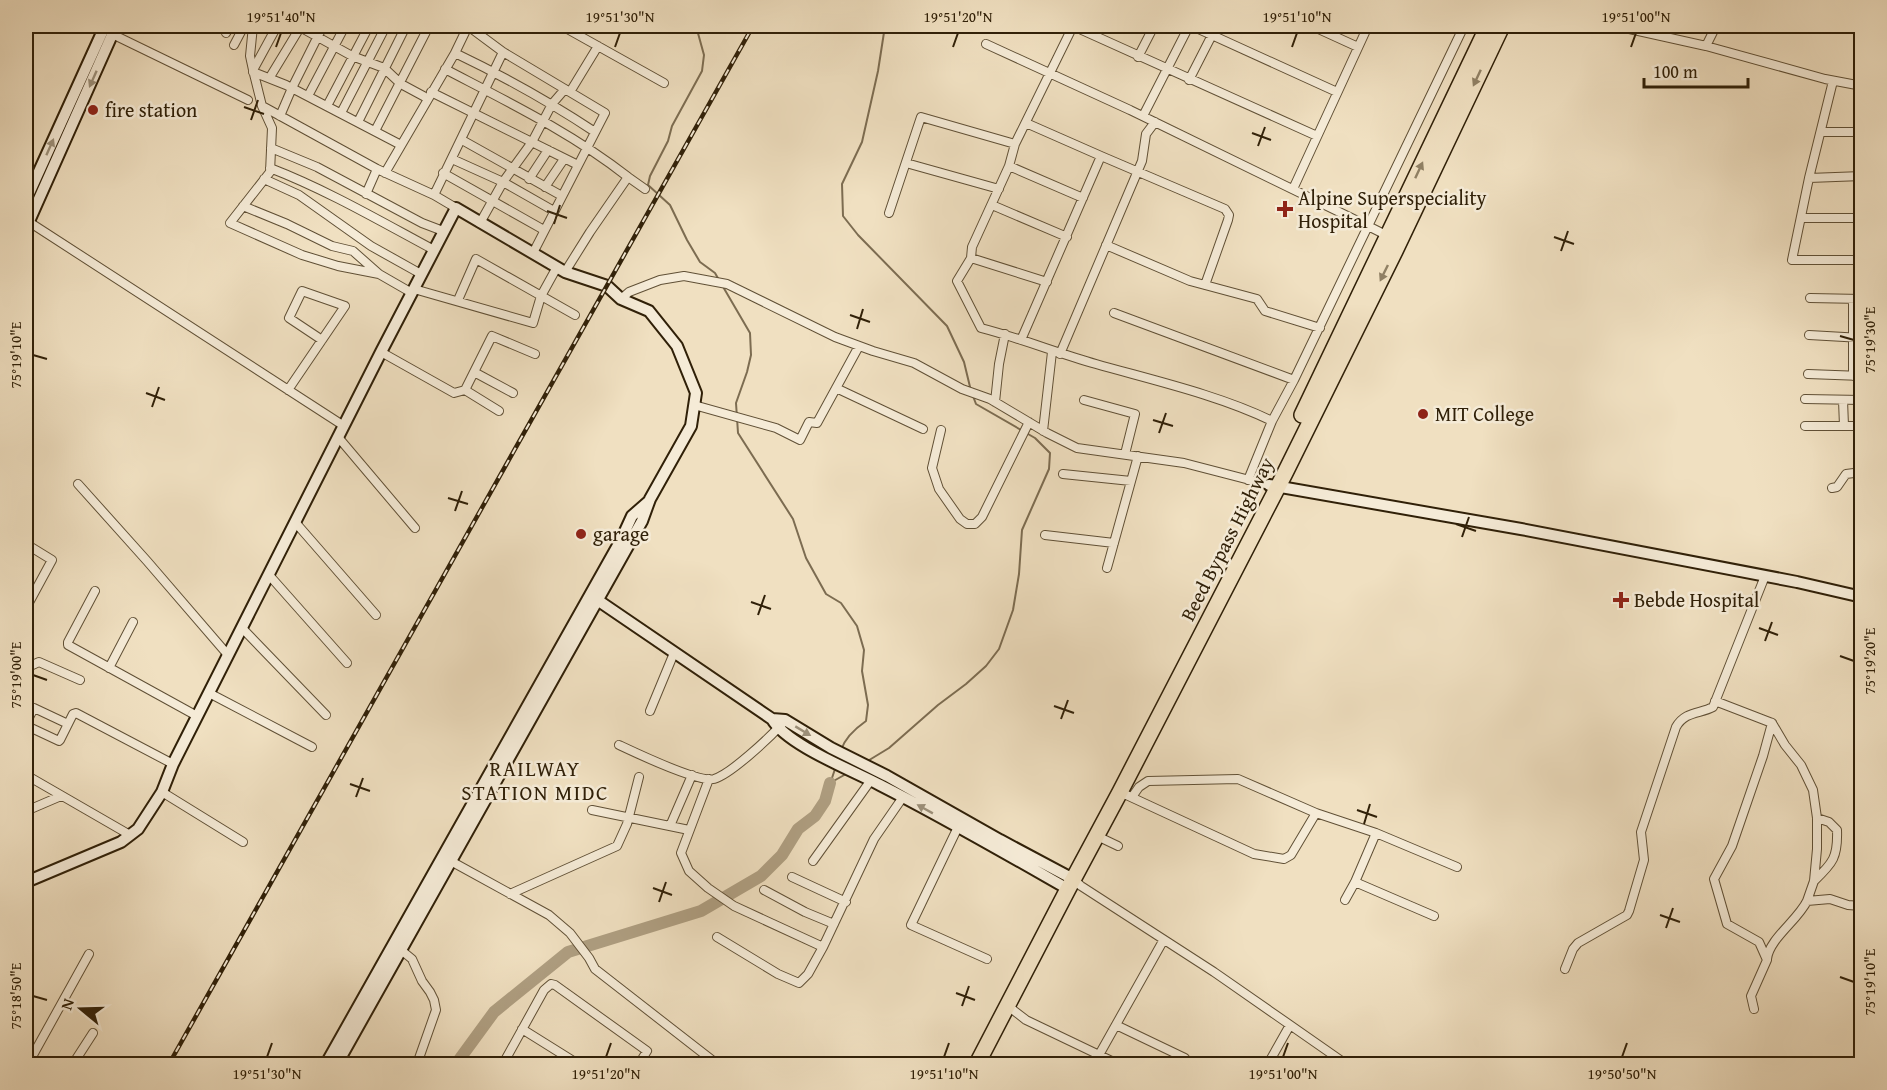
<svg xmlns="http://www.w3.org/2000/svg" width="1887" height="1090" font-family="'Gentium Book Plus',serif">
  <rect width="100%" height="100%" fill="#f0e0c1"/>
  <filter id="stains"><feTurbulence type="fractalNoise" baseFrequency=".00333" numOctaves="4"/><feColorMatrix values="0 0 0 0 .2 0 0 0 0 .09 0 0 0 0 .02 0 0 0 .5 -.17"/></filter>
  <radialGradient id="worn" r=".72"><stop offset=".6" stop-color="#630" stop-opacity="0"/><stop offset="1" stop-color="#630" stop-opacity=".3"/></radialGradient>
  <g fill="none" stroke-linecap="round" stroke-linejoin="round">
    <path stroke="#7c6c51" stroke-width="2" d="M696,26l8,29 -2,16 -30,55 -4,15 -18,35 -2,9 22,20 17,35 13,22 15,11 4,7
      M885,26l-7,45 -16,71 -20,42 1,32 15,19 89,91 17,36 7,29
      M722,285l28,48 1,22 -4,17 -11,31 2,30 55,86 13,39 20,36 15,9 16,23 7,24 -2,21 6,34 -2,16c-10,7 -21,17 -25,29
      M866,762l23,-14 49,-43 28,-21 20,-18 13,-17 14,-39 6,-36 3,-44 27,-61 1,-16 -15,-15 -59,-34 -3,-8
      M831,781l5,-15
      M830,783l16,-9"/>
    <path stroke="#af9f82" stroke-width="12" d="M456,1064l38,-52 74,-60 133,-41 60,-35 21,-21 16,-26 17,-13 10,-15 5,-18"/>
    <defs>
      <path id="street" d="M253,26l-3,30 3,14 9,36 10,22 -2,44 -40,51 72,32 36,11 41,8
        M298,26l54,30 32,12 17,16 26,14
        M468,26l35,26 102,61 -72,140
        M562,26l102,57
        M1073,26l-58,118 -6,22 -37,81 -1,11 -14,23 24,47c39,10 76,25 115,36 56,16 123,31 176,57
        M1073,26l244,110
        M1192,26l145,66
        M1312,26l46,21
        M1616,26l90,20 119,33 37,7
        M226,33l4,-7
        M112,34l136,66
        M986,44l144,66 238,116 -74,154 -22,41 -24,59
        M234,45l10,-19
        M1706,46l10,-20
        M455,53c48,23 95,49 140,79
        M1138,57l16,-31
        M445,69c63,33 127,64 183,108l-38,55 -25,40
        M253,70l24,-44
        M253,72l33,13 115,60
        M270,77l31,-51
        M1189,80l23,-45
        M1833,81l-24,97 -17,82h70
        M431,92l147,73
        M570,92l28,-46
        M308,96l37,-70
        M327,106l42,-80
        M264,107l113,62 57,26 22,13
        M341,113l45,-87
        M280,116l12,-28 31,-62
        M1143,116l46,-90
        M358,122l48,-96
        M375,131l54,-105
        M1821,132h41
        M462,140l100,56
        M271,148l46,19 105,56 21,8
        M1101,156l124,53 4,6 -1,5 -23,65
        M452,159l51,23 51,29
        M906,163l93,26
        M1009,166l74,32
        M270,168c57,22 110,53 164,82
        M385,173l70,-120 13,-27
        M443,173l101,57
        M628,177l17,12
        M1809,178l53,-2
        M264,179l35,16 72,51 50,28
        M529,179l19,-29
        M545,187l19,-28
        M1293,189l75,-163
        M366,194l11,-25
        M434,195l69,-143
        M992,205l75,32
        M243,206l44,18 45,22 21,5 26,23 33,19
        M889,213l32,-96 94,27
        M1801,218h61
        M26,220l318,206
        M480,223l23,-41 29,-40 20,-38 13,-15
        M1388,236l-20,-10 96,-200
        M1106,245l84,36 67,18 8,12 55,17
        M971,258l76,24
        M414,289l119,34 8,-27 16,-29
        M1810,298l52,1
        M621,299l8,-7 31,-12 24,-4 43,8 108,53 38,14 41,12 48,26 28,10 57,34 30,15 107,15 85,22
        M1853,299v77
        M458,300l18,-41 99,56
        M1114,313l180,67
        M1809,335l53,3
        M1021,340l80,-184 -75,-33
        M381,352l73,41 11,-3 27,-54 43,18
        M1060,354l82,-193 4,-27 9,-12
        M474,372l39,21
        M1808,374l54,2
        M836,388l87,41
        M288,390l57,-84 -43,-15 -13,27 33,22
        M465,390l34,21
        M1805,399l57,1
        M1084,400l51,14 -10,40
        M1843,400l1,26
        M995,402l4,-38 6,-30
        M694,405l82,23 24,12 9,-18 8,1 42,-77
        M1805,426h57
        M941,430l-9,38 7,21 21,30 7,5h8l7,-7 47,-95
        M1043,431l9,-79
        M338,437l77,91
        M1063,474l68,7
        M78,484l69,77 81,94
        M1832,488l5,-1 9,-13 16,-2
        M295,522l81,93
        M1045,535l69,8
        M26,544l26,16 -26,48
        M1107,568l31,-112
        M269,575l78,88
        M95,591l-27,51v3l129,71
        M242,628l84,87
        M26,668l13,-6 41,18
        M109,668l24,-46
        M209,693l103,54
        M1715,701l57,22 -9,33 -31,90 -18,33 13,45 32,18 8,18 -16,36 3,13
        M650,711l24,-58
        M1772,723l13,22 16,20 12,25 4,28v31l-3,32 -7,20 23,-2 18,6 13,1
        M68,724l-34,-16 -8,15 1,3 32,15 1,-1 13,-26 3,-1 97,51
        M619,745c17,8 80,38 95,34 17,-5 55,-41 68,-55
        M26,775l104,60
        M709,779l-28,74 8,18 19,17 26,18 89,41
        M162,792l81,50
        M1120,792l134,62 30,5 7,-4 25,-42 60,20 -21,49 -10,18
        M1132,797l7,-10 9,-6 90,-2 78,34
        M592,810l97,20
        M26,811l35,-15
        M670,826l22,-51
        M958,827l-47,98 76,34
        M1376,833l81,34
        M1097,836l21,10
        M447,859l102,56 21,18 19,25 6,11 122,95
        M813,861l58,-81
        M792,877l54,25
        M1073,879l8,7 133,86 132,92
        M1814,881c19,-18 24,-24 23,-51l-8,-8 -12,-4
        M1355,882l79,34
        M764,890l41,22 29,12
        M510,894l107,-48 10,-22 12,-47
        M717,937l61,37 21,9 9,-9 15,-27 51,-108 29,-42
        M401,950l11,9 10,22 8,11 4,8 2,10 -19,54
        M1767,959c2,-20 31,-39 40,-58
        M1565,969l8,-20 5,-6 49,-28 2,-4 15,-51 -3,-28 35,-105c9,-16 24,-13 37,-20l52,-131
        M1008,1006l18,14 92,44
        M1116,1025l69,33
        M522,1029l56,35
        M1099,1055l64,-114
        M28,1064l61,-110
        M73,1064l20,-31
        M503,1064l41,-74 7,-6 4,1 92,66 -8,13
        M1268,1064l22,-39"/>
      <path id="secondary" d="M26,200l79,-174
        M26,228l90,-202
        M1269,485l252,44 276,53 65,15
        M593,597l179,122 13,1 46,28 56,28 113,64 73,39
        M772,719c15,26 80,51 108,66 63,32 125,68 188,104
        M26,882l95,-40 17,-13 24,-37 11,-28 208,-412 75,-144 109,64 42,14 14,13 28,12 28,35 19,47 -5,33 -41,73 -8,22 -305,543
        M326,1064l295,-524 11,-24 16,-14"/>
      <path id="highway" d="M1302,415l186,-389
        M977,1064l91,-175 52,-97 165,-319 110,-222 107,-225"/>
    </defs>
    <use href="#street" stroke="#605036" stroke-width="10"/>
    <use href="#secondary" stroke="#302008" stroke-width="14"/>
    <use href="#highway" stroke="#302008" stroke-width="18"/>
    <use href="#street" stroke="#f5ebd7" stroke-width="8"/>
    <use href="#secondary" stroke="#f5ebd7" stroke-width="10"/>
    <use href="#highway" stroke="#f0e0c1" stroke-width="15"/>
    <defs>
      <path id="rail" d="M169,1064l584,-1038"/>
    </defs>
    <use href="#rail" stroke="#302008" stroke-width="4.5"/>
    <use href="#rail" stroke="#f5ebd7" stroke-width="2" stroke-dasharray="7" stroke-linecap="butt"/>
  </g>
  <defs><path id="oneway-solid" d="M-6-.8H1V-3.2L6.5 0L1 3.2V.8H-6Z" transform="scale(1.5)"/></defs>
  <g fill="#908064">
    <use href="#oneway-solid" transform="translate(1477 78) rotate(115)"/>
    <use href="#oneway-solid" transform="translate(1419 170) rotate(-65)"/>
    <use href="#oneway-solid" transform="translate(1384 273) rotate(116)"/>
  </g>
  <g fill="#9c907a">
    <use href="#oneway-solid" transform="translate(93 79) rotate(114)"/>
    <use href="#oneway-solid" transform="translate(50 147) rotate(-66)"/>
    <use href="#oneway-solid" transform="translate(803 731) rotate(31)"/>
    <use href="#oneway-solid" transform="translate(925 809) rotate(-151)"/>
  </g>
  <path fill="none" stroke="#302008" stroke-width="2" d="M276,47l5,-14M615,47l5,-14M953,47l5,-14M1292,47l5,-14M1631,47l5,-14M244,107l20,7M251,120l7,-20M1252,133l19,7M1258,146l7,-19M547,211l20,7M554,224l6,-19M1554,237l20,7M1561,251l7,-20M850,315l20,7M857,329l6,-20M1840,336l14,4M33,355l14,4M146,393l19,7M152,407l7,-20M1153,420l20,6M1159,433l7,-20M448,498l20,6M455,511l7,-20M1456,524l20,7M1462,537l7,-20M751,602l20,7M758,615l7,-20M1759,628l19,7M1765,641l7,-19M1840,656l14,5M33,675l14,5M1054,706l20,7M1061,719l7,-19M350,784l20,7M356,797l7,-19M1357,810l20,7M1364,824l6,-20M653,888l19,7M659,902l7,-20M1660,915l20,7M1666,928l7,-20M1840,977l14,5M956,993l19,7M33,996l14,4M962,1006l7,-20M267,1057l5,-14M606,1057l5,-14M944,1057l5,-14M1283,1057l5,-14M1622,1057l5,-14"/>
  <g fill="#8f2418" stroke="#f5ebd7" stroke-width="2">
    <circle cx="93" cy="110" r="6"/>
    <path d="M1282 200h6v6h6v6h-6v6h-6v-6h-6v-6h6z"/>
    <circle cx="1423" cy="414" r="6"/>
    <circle cx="581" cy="534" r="6"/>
    <path d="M1618 591h6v6h6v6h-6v6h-6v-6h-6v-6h6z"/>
  </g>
  <g text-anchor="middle" stroke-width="5" stroke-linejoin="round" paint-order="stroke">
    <g font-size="20" fill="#302008" stroke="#f5ebd7" text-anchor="start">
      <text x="105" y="117">fire station</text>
      <text x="1298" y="205">Alpine Superspeciality<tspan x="1298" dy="23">Hospital</tspan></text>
      <text x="1435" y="421">MIT College</text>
      <text x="593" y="541">garage</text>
      <text x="1634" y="607">Bebde Hospital</text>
    </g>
    <g font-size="20" fill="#302008" stroke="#f5ebd7">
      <text transform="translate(1227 539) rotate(-63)" y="7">Beed Bypass Highway</text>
    </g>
    <g font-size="21" letter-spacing="1.5" fill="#302008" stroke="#f5ebd7">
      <text x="535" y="776">RAILWAY<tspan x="535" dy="24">STATION MIDC</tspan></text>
    </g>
  </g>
  <rect width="1887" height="1090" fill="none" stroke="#f0e0c1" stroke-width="66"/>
  <g transform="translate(81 1009) rotate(289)" stroke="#f5ebd7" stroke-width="4.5" paint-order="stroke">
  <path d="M0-4.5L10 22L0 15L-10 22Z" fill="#302008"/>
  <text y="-9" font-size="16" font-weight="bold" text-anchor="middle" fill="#302008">N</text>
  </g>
  <path d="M1644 78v9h104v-9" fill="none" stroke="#302008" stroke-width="3"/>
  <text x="1653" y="78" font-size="18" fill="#302008" stroke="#f5ebd7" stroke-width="4.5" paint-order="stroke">100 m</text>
  <rect x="33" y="33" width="1821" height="1024" fill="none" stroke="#302008" stroke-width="2"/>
  <g font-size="15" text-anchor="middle" fill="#302008">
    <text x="281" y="22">19°51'40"N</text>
    <text x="620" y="22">19°51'30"N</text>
    <text x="958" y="22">19°51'20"N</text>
    <text x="1297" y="22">19°51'10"N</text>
    <text x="1636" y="22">19°51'00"N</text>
    <text transform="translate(1870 340) rotate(-90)" y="5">75°19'30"E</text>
    <text transform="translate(16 355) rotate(-90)" y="5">75°19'10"E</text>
    <text transform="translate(1870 661) rotate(-90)" y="5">75°19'20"E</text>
    <text transform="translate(16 675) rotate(-90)" y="5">75°19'00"E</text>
    <text transform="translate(1870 982) rotate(-90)" y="5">75°19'10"E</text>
    <text transform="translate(16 996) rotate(-90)" y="5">75°18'50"E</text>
    <text x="267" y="1079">19°51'30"N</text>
    <text x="606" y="1079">19°51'20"N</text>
    <text x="944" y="1079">19°51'10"N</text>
    <text x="1283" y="1079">19°51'00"N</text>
    <text x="1622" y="1079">19°50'50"N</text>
  </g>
  <rect width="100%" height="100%" filter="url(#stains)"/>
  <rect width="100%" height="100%" fill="url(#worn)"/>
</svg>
